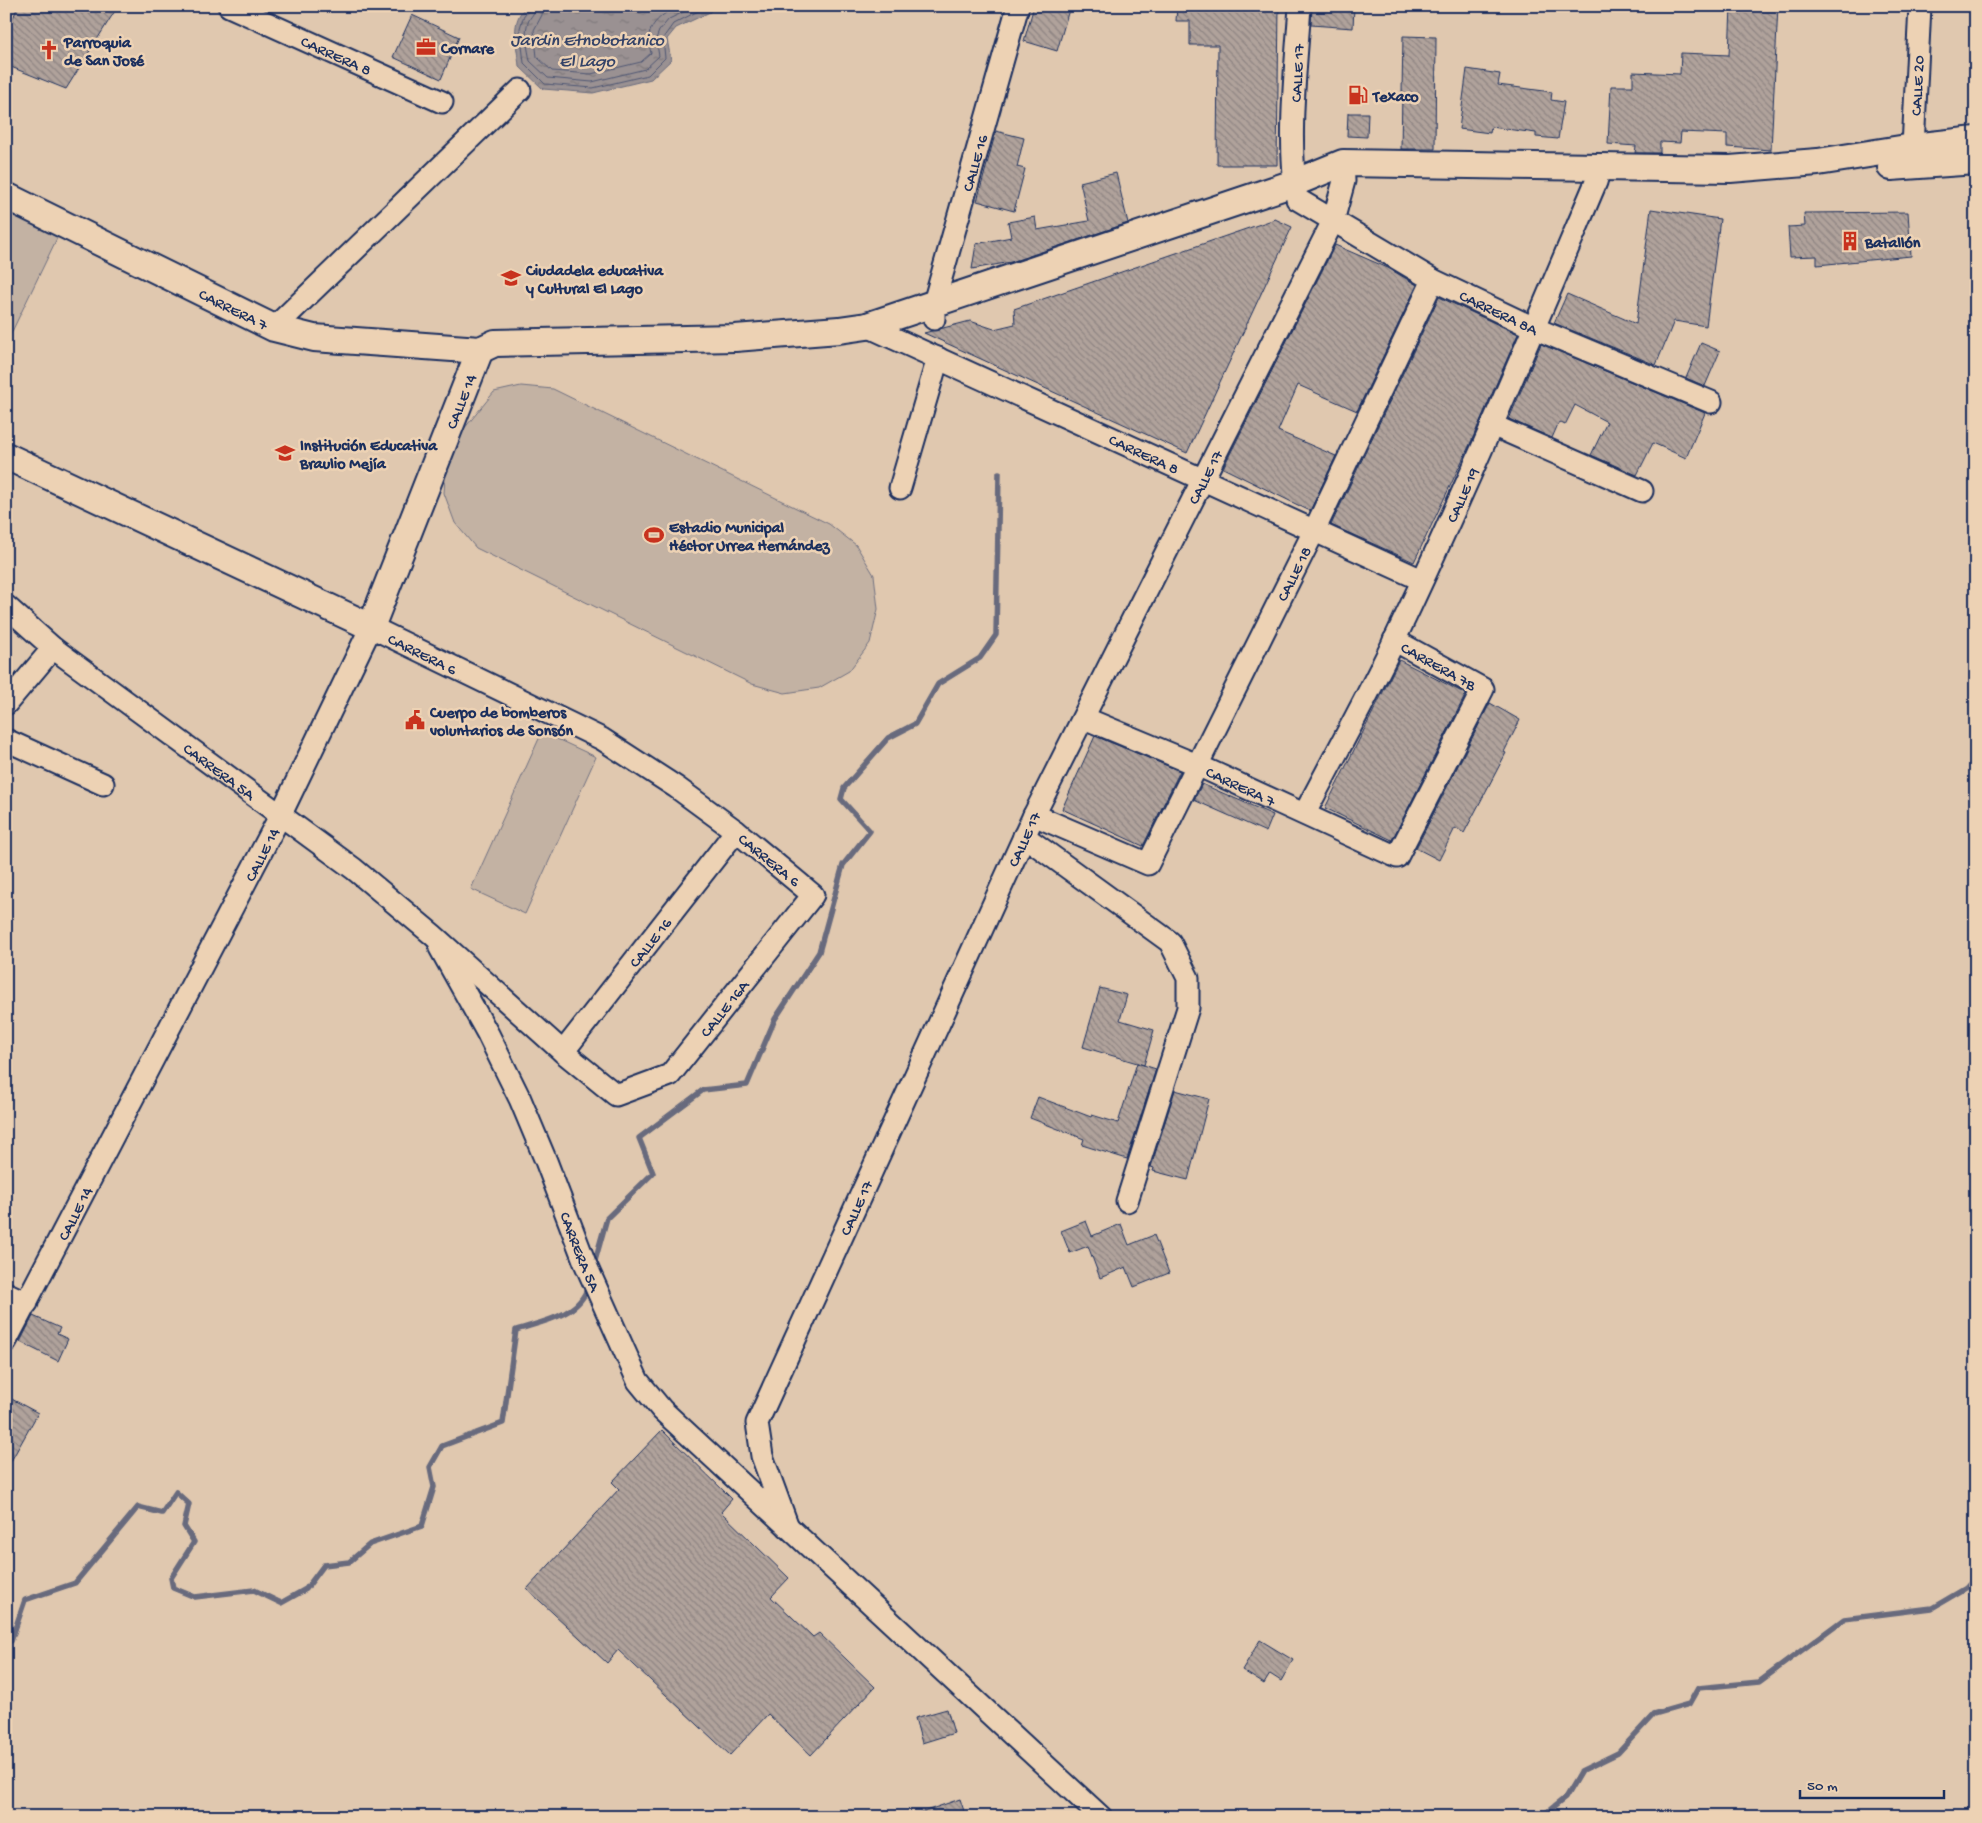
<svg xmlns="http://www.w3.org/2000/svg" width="1982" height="1823" font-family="'Gochi Hand',sans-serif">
  <defs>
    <pattern id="water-ripples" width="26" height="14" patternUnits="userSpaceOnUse" patternTransform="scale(1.25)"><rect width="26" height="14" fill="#9a9192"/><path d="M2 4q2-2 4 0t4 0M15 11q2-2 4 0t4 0" fill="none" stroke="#7d777a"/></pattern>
    <pattern id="building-back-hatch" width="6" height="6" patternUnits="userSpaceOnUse" patternTransform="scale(1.25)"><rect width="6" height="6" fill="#b0a29b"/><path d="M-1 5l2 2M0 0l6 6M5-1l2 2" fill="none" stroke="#8e8482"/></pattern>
  </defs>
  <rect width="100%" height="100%" fill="#e0c8af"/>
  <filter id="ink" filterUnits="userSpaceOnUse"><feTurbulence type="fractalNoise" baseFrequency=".02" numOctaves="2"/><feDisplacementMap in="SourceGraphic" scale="10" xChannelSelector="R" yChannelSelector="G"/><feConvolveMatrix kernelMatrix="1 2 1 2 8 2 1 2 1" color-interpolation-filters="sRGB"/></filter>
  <g filter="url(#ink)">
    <path fill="#c3b2a3" stroke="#6f7080" d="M6,208l53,26 -53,110z
      M521,386l32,3 276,135 27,21 18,30 4,34 -8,34 -21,28 -30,17 -34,5 -33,-9 -276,-136 -21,-25 -11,-30 2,-29 13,-29 35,-43z
      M542,732l54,25 -71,157 -54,-25z"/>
    <path fill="url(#water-ripples)" stroke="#676a7d" d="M527,6h188l-5,6 -34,16 -9,11 4,21 -20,19 -58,14 -50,-4 -24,-23c-2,-20 -10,-46 8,-60z"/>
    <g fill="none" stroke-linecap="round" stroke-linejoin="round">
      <path stroke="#4e5673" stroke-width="1" d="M530,6l-1,5 -5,4 -4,13 4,35 21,21 48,4 55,-13 17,-17 -2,-20 10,-14 35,-18
        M536,6c-1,7 -4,9 -7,14 -6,11 -1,29 1,41l18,17 44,4 53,-13 14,-13 -3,-17 3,-8 10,-12 27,-13
        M543,6l-1,9 -8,15 3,27 15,14 39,3 50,-12 10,-9c-1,-5 -3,-10 -2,-16 1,-15 17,-25 29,-31"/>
      <path stroke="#676a7d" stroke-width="5.5" d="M593,1268l14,-50 46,-45 -14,-35 64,-48 44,-5 28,-66 44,-67 24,-87 27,-34 -29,-32 3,-11 44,-50 27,-14 23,-40 42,-26 16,-23 3,-162
        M6,1643l5,-2 14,-41 50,-17 63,-76 24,6 14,-21 13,12 -5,22 10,16 -23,36 2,10 22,9 59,-7 27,13 25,-14 18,-24 25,-3 21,-18 52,-18 12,-39 -4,-20 12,-21 61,-23 13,-93c25,-8 64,-14 72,-44
        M1541,1817l24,-19 16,-27 37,-18 36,-39 35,-10 9,-16 61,-6 85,-63 88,-11 34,-20 10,-11"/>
    </g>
    <path fill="url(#building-back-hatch)" stroke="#1b2f5e" d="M18,6h100l-52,83 -60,-24v-30z
      M1034,6h36l-13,45 -33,-10z
      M1177,6h102l-2,159h-60l1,-120h-28v-24h-14z
      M1312,6h42l-1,22 -42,-3z
      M1731,6h47l-7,144 -44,-3v-13l-46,-2 -1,11 -20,-1v11h-25l1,-7 -28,-2 3,-58h22v-14l47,2 1,-21 48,2z
      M412,15l47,22 -18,42 -48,-22z
      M1403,36l33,1 -1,112h-34z
      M1467,69l33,5 -2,11 54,7 -1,8 13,2 -6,37 -22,-2v-4l-45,-6 -1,6 -31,-4z
      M1348,113h20l-1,24 -20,-1z
      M996,131l28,7 -7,29 8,2 -11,42 -37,-10z
      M1116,173l12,50 -117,39 -39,7 4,-25 35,-7 -3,-15 27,-5 2,13 52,-9 -9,-39z
      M1651,209l69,10 -14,107 -32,-5 -18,44 -102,-42 13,-29 69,30z
      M1908,212l3,44 -94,9v-9l-27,1 -2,-30 17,-1 -1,-13z
      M1275,219l17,8 -105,226 -263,-120 46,-12 24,8 21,-5 -1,-15z
      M1335,245l53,23 29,17 -60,126 -59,-26 -20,46 58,25 -26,55 -87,-43z
      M1439,297l79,37 -47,108 -57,120 -83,-37z
      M1701,343l19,8 -15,35 -19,-8z
      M1541,344l164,69 -19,45 -33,-15 -16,32 -46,-20 16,-33 -32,-17 -10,20 -6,-3 -7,16 -43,-19z
      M1399,660l67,34 -74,146 -67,-32z
      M1490,703l30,17 -16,32 2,1 -42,80 -9,-5 -16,32 -23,-12z
      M1095,736l85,35 -37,75 -81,-37z
      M1202,784l71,31 -7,17 -72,-32z
      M1100,988l27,7 -7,25 34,10 -10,35 -61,-18z
      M1137,1063l19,6 -29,90 -45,-14 2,-6 -54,-21 8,-21 53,20 1,-2 26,8z
      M1175,1090l34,9 -21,81 -35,-9 1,-3 -3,-1z
      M1086,1221l6,15 29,-12 8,21 25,-10 15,38 -35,14 -8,-20 -26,11 -12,-32 -18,7 -9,-22z
      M33,1316l27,12 -3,6 11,5 -10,22 -38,-19z
      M6,1396l32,17 -32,57z
      M662,1430l70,69 -11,13 68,66 -18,19 42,40 6,-4 56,54 -64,68 -43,-41 -38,41 -112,-105 -11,13 -80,-74 92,-100 -7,-7z
      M1260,1640l33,20 -12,21 -11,-7 -6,10 -22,-14z
      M947,1709l7,24 -32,10 -7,-25z
      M960,1799l6,18h-49v-3z"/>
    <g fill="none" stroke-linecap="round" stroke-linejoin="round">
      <defs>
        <g id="minor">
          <path id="s1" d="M229,6l213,96"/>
          <path id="s2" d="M1300,6c-4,61 -13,134 -3,193l136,81 101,48 177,74"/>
          <path id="s3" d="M1916,161l-3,-14 7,-141"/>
          <path id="s4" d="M934,319v-16l84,-297"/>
          <path id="s5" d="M867,326l555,254"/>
          <path d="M274,328l246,-238"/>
          <path d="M1492,425l150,66"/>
          <path d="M900,488l38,-130"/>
          <path id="s6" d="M6,606l47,42 301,221 79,66 130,117 53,43 54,-20 143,-180 -77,-64 -60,-44 -74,-48 -231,-112 -91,189 -274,525"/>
          <path d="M6,704l47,-56"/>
          <path id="s7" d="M1084,718l113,47 200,92 86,-168 -89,-49"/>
          <path d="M6,740l97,44"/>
          <path id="s8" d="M1305,813c30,-58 62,-115 90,-174 72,-151 136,-304 201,-457l4,-14"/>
          <path id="s9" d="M1034,815l114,49 166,-333 119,-251"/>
          <path d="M1024,836l146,106 18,36v30l-61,193"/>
          <path id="s10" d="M440,948l48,86 32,65 26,62 39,102 53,118 24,29 439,407"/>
          <path id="s11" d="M563,1052l173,-221"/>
          <path d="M6,1293l21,10"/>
          <path id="s12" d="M788,1527l-26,-71 -5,-33 277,-608 299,-594 11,-40 -1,-18"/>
        </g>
        <g id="major">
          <path d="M1891,167l85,-6"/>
          <path id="s13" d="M6,196l268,132 40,10 166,12 15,-7 240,-5 104,-8 28,-4 427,-143 49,-20 387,6 88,-7 95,-15 63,-7"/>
          <path id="s14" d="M6,456l365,171 109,-277"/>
        </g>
      </defs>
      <use href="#minor" stroke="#1b2f5e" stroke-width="25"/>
      <use href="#major" stroke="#1b2f5e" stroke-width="30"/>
      <use href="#minor" stroke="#edd2b4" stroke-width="21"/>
      <use href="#major" stroke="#edd2b4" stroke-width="26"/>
    </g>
  </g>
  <defs>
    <symbol id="office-bare" viewBox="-9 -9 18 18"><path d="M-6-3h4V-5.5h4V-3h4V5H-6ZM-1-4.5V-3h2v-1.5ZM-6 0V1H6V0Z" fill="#c8321e" stroke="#edd2b4" stroke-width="2.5" paint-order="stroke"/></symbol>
    <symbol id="church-bare" viewBox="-9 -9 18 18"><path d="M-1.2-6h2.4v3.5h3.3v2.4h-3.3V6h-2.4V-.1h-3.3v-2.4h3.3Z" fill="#c8321e" stroke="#edd2b4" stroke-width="2.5" paint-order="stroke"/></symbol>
    <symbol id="fuel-bare" viewBox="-9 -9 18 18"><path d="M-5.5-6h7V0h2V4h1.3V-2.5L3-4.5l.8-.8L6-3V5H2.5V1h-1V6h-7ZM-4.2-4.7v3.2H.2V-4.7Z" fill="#c8321e" stroke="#edd2b4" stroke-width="2.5" paint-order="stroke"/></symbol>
    <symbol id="building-bare" viewBox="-9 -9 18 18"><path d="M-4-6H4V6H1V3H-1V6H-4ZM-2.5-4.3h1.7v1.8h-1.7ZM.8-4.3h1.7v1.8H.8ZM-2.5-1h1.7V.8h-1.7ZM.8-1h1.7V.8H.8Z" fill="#c8321e" stroke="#edd2b4" stroke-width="2.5" paint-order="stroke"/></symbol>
    <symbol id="school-bare" viewBox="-9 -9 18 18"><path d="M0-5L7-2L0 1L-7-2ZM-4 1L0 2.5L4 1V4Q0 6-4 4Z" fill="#c8321e" stroke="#edd2b4" stroke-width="2.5" paint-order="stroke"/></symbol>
    <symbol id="stadium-bare" viewBox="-9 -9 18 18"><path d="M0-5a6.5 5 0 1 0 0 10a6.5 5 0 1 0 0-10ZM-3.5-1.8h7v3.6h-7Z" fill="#c8321e" stroke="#edd2b4" stroke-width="2.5" paint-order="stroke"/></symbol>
    <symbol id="civic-bare" viewBox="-9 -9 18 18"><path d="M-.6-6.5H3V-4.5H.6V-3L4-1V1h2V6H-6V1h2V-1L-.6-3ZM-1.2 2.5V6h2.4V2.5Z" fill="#c8321e" stroke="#edd2b4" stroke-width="2.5" paint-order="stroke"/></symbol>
  </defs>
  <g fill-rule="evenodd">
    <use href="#office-bare" x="412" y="33" width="28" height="28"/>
    <use href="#church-bare" x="35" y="36" width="28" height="28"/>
    <use href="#fuel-bare" x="1344" y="81" width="28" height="28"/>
    <use href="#building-bare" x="1836" y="227" width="28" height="28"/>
    <use href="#school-bare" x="497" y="264" width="28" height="28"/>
    <use href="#school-bare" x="271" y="439" width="28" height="28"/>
    <use href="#stadium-bare" x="640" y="521" width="28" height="28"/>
    <use href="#civic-bare" x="401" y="706" width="28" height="28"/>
  </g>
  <g text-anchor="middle" stroke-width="5" stroke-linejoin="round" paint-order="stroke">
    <g font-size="16" font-weight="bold" fill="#1b2f5e" stroke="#edd2b4" text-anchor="start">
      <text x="64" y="47">Parroquia<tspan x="64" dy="18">de San José</tspan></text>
      <text x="441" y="53">Cornare</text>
      <text x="1373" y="101">Texaco</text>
      <text x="1865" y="247">Batallón</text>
      <text x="526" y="275">Ciudadela educativa<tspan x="526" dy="18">y Cultural El Lago</tspan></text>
      <text x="300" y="450">Institución Educativa<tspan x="300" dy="18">Braulio Mejía</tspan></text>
      <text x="669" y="532">Estadio Municipal<tspan x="669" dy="18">Héctor Urrea Hernández</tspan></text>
      <text x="430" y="717">Cuerpo de bomberos<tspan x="430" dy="18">voluntarios de Sonsón</tspan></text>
    </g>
    <g font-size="16" fill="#1b2f5e" stroke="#edd2b4">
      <text dy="6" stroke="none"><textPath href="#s1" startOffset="118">CARRERA 8</textPath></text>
      <text transform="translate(1296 73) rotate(-87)" y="6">CALLE 17</text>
      <text dy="6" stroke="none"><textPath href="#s3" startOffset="76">CALLE 20</textPath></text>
      <text dy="6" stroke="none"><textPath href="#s4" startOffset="162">CALLE 16</textPath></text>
      <text dy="6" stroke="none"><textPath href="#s13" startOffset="254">CARRERA 7</textPath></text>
      <text dy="6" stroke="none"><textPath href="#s2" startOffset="425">CARRERA 8A</textPath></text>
      <text dy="6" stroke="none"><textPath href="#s14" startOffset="646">CALLE 14</textPath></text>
      <text dy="6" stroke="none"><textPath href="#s5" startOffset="305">CARRERA 8</textPath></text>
      <text dy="6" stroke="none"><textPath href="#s12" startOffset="1156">CALLE 17</textPath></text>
      <text dy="6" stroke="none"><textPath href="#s8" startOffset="355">CALLE 19</textPath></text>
      <text dy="6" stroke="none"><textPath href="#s9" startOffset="449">CALLE 18</textPath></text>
      <text transform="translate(423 653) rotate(26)" y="6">CARRERA 6</text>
      <text transform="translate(1439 665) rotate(29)" y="6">CARRERA 7B</text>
      <text dy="6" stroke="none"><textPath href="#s6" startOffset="270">CARRERA 5A</textPath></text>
      <text dy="6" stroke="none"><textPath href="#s7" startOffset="171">CARRERA 7</textPath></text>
      <text dy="6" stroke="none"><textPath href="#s12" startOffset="751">CALLE 17</textPath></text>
      <text transform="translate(261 854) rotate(-63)" y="6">CALLE 14</text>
      <text transform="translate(770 859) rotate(39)" y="6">CARRERA 6</text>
      <text dy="6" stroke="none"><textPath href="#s11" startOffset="140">CALLE 16</textPath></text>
      <text dy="6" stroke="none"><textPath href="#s6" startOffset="926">CALLE 16A</textPath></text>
      <text dy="6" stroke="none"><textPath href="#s12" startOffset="346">CALLE 17</textPath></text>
      <text transform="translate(74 1213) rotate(-63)" y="6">CALLE 14</text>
      <text dy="6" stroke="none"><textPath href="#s10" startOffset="335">CARRERA 5A</textPath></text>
    </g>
    <g font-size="18" font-style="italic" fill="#344368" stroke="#edd2b4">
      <text x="587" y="45">Jardin Etnobotanico<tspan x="587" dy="21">El Lago</tspan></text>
    </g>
  </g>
  <rect width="1982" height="1823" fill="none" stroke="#edd2b4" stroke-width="25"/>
  <rect x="12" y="12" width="1957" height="1798" fill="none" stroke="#1b2f5e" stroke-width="2" filter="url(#ink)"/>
  <path d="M1800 1790v8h144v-8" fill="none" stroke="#1b2f5e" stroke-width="2.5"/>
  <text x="1807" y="1790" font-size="15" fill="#1b2f5e" stroke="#edd2b4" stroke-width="4" paint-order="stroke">50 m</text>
</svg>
